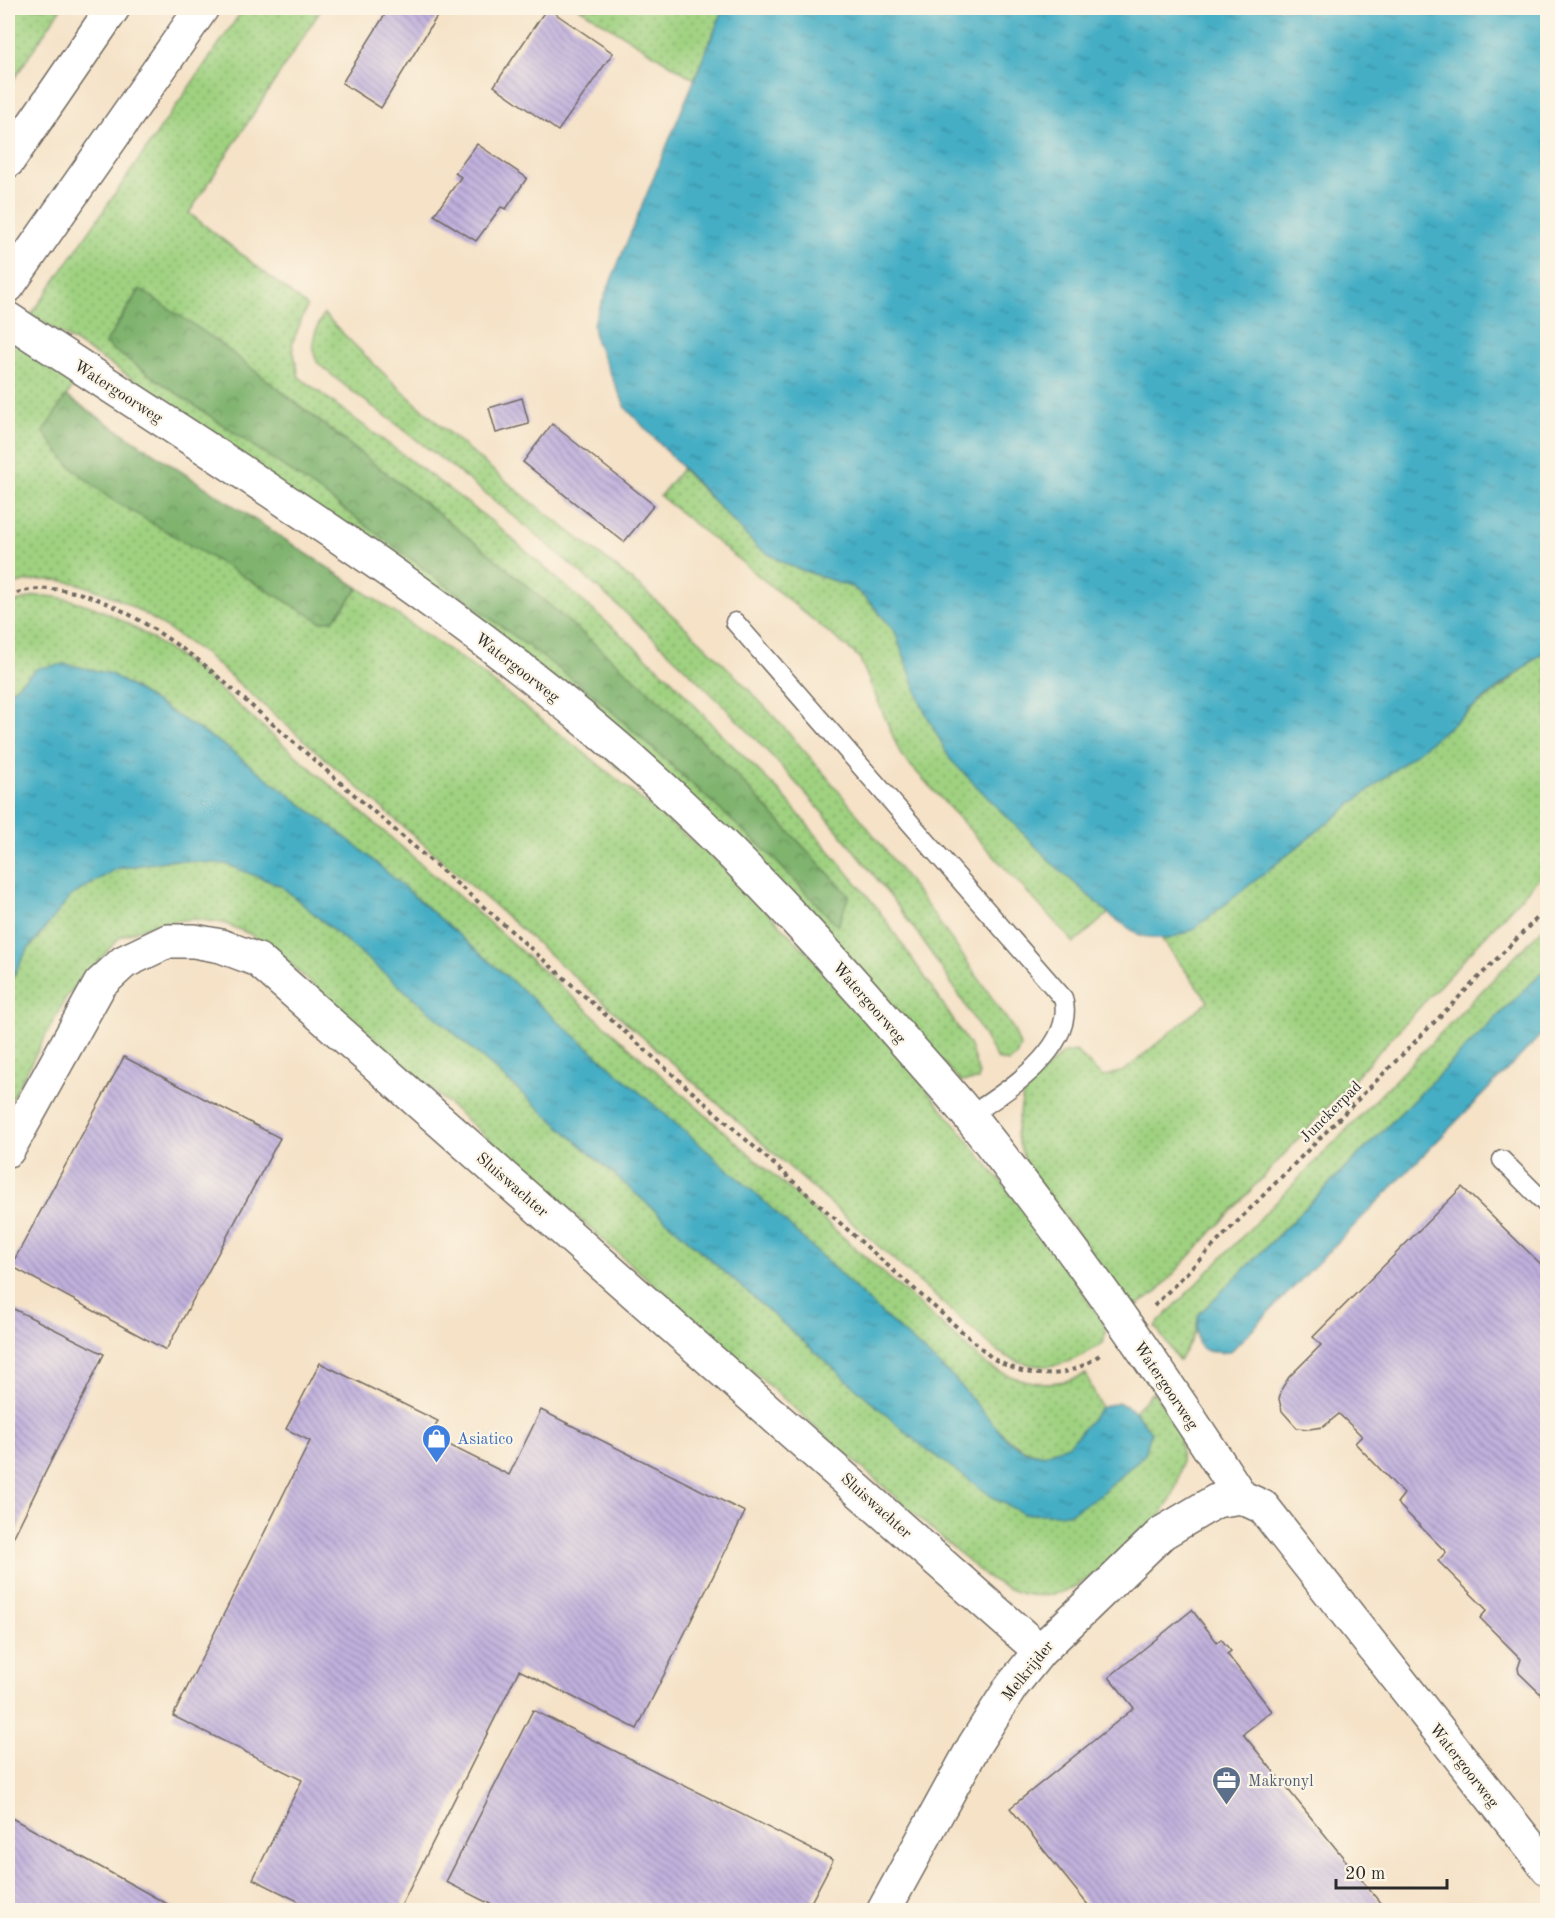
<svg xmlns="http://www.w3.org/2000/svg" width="1555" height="1918" font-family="'Old Standard TT',serif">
  <defs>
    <pattern id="grass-dots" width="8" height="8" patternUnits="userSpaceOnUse" patternTransform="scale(1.5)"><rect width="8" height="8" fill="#9fd180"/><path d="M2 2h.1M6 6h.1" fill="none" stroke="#82aa69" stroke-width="1.8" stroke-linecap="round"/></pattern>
    <pattern id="forest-crowns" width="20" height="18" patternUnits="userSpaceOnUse" patternTransform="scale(1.5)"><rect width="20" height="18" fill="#7fb36e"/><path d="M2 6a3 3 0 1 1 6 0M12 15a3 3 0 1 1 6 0" fill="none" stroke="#68925b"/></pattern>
    <pattern id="water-ripples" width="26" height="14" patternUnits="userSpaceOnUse" patternTransform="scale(1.5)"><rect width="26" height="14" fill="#45aec5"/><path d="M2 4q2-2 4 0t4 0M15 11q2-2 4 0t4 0" fill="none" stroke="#3a8ea0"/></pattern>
    <pattern id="building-back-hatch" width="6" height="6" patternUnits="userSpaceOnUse" patternTransform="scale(1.5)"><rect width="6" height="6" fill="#c0b0dd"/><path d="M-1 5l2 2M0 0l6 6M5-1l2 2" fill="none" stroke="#9c8fb3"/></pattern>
  </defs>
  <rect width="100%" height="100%" fill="#fcf5e5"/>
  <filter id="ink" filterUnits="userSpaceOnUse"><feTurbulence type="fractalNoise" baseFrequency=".0167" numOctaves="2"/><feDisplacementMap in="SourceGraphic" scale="12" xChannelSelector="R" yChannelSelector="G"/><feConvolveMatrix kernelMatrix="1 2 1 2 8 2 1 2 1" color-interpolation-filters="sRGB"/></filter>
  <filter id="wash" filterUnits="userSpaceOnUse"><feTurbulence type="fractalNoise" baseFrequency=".008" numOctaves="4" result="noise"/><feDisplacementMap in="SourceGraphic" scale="24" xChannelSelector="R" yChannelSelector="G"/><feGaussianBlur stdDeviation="1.35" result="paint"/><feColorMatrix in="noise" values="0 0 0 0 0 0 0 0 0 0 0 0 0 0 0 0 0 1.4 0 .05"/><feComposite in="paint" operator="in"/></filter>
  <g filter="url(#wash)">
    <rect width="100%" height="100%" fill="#f5e2c7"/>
    <path fill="url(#grass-dots)" stroke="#657e56" stroke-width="1.5" fill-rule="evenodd" d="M8,8h53l-53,80z
      M244,8h78l-133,205 118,93 -15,38 7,33 195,146 178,157 46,51 61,60 96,114 58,84 37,57 9,28 -1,6 -17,2 -116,-126 -621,-515 -109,-74 -84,-52zM139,289l74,49 278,217 156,134 69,65 133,141 -11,31 -67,-70 -176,-160 -270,-201 -220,-151z
      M579,8h145l-30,71z
      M324,314c64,67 133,128 205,186 39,31 80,60 118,93 145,124 261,280 367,437l6,16 -4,10 -8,6 -11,-3c-117,-211 -301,-393 -486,-545 -39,-32 -80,-63 -120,-94 -25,-19 -51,-36 -74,-58 -7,-18 -3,-31 7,-48z
      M16,341l61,41 -11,14 267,224 26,-32 118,82 115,89 128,105 135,137 187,231 64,94 -2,16c-37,26 -66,34 -107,9l-500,-443 -291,-253c-55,-37 -128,-96 -198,-68v-233z
      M682,469l76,79 30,17 66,23 18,16 23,28 28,76 28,51 101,104 57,50 -35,30 -173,-188 -42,-98 -199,-161z
      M35,596c59,-2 114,40 161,73l290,251 501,445c31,18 65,25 99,9l15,34c-10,11 -20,25 -31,36 -42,39 -91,-38 -115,-65l-596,-531 -134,-102 -114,-72 -101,15 -2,4v-88z
      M1547,649v220l-391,424 -23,15 -107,-143 -10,-31 8,-44 37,-36 15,-3 26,26 22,-6 84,-70 -47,-63 8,1 338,-256z
      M171,860l55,4 55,22 147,124 489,432 108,72 120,-60 6,-22 -17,-21 19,-19c10,14 24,29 27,47 10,60 -35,100 -79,130 -17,12 -31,24 -53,26 -25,3 -44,-7 -64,-20l-699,-615 -35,-26 -27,-11 -29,-4 -37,4 -37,14 -53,59 -59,110v-119l18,-35 45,-56 45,-27z
      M1547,924v43l-348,347 -4,19 -16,28 -24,-35z"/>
    <path fill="url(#forest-crowns)" stroke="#556f4c" stroke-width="1.5" d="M140,289l73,49 278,217 156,134 69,65 133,141 -11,31 -67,-70 -176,-160 -270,-201 -220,-151z
      M66,396l293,192 -26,32 -12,2 -212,-124 -40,-33 -26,-33z"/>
    <path fill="url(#water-ripples)" stroke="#386c78" stroke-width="1.5" d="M724,8h823v641l-353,280 -25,10 -28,-3 -26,-17 -63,-56 -102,-104 -27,-51 -28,-76 -23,-28 -18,-16 -66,-23 -30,-17 -132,-140 -30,-66 -3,-18z
      M66,664l45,10 114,72 134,102 393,342 128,122 75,67 53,62 17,10 19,4 26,-11 31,-36 17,-6 16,9 17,21 -6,22 -50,45 -27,15h-44l-30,-16 -77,-56 -489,-432 -147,-124 -55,-22 -55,-4 -55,9 -45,27 -45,56 -18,35v-294l30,-25z
      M1547,967v62l-317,323c-33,3 -37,-7 -31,-38z"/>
    <g id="blocks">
      <path fill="url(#building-back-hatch)" d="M389,8h40l10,5 -58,95 -39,-25z
        M547,8l66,45 -55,78 -64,-45z
        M477,144l50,34 -21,31 -5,-2 -25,34 -42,-26 27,-38 -6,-4z
        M522,398l7,26 -33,9 -7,-25z
        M552,424l102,81 -30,37 -101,-80z
        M124,1057l156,81 -114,212 -155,-84z
        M1462,1187l86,84v430l-29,-28 -1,-5 3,-9 -41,-41 7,-8 -49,-49 8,-9 -49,-49 7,-9 -49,-51 7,-7 -23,-22 -16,13 -14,2 -12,-1 -15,-17 -3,-12 3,-11 7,-11 32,-32 -8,-8z
        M8,1306l96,48 -96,194z
        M320,1363l118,58 -7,15 78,39 32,-65 204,102 -108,217 -118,-59 -120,240h-83l-63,-31 49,-99 -129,-64 137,-275 -24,-12z
        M1192,1610l25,32 4,-3 10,12 -4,3 45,57 -29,23 143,176h-294l-82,-102 124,-100 -25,-31z
        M533,1710l300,150 -26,50h-305l-56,-28z
        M8,1816l170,94h-170z"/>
    </g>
  </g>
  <g filter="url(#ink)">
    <use href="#blocks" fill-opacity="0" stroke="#726b62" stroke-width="1.5"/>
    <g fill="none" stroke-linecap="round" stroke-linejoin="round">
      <defs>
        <path id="service" d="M735,622l328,376c14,49 -58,95 -94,118
          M1502,1160l46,46"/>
        <path id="minor" d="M8,319c204,135 415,262 602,422 99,84 189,179 274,277 28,33 58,65 85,98 98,121 188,250 272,381l22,10 285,362
          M8,1150l92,-166 24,-22 44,-21h26l27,5 37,14 782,691
          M884,1910l91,-166 36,-57 29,-36 122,-118 54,-32 25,-4"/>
        <path id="motorway" d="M8,161l105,-153
          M8,286l194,-278"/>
      </defs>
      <use href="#service" stroke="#726b62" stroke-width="21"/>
      <use href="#minor" stroke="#726b62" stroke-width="36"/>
      <use href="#motorway" stroke="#726b62" stroke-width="36"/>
      <path stroke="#726b62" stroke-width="4" stroke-dasharray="4.5 4.5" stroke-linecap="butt" d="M8,596c69,-27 139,28 193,66l291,252 500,444c38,22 75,23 110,-5
        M1154,1306l394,-399"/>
      <use href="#service" stroke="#fff" stroke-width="18"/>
      <use href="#minor" stroke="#fff" stroke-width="33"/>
      <use href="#motorway" stroke="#fff" stroke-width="33"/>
    </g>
  </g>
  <defs>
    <symbol id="shop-pin" viewBox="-11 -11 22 30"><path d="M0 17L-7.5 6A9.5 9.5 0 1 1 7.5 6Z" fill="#3f7fe0" stroke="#fcf5e5"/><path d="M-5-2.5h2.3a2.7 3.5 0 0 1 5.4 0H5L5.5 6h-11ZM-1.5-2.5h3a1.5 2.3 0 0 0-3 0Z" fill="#fff"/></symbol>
    <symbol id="office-pin" viewBox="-11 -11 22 30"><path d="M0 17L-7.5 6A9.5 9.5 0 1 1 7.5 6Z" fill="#5c6f8a" stroke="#fcf5e5"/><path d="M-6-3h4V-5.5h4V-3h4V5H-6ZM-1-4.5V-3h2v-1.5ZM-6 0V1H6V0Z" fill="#fff"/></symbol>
  </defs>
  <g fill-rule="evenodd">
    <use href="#shop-pin" x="420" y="1422" width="33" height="45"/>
    <use href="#office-pin" x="1210" y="1764" width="33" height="45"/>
  </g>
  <g text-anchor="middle" stroke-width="4.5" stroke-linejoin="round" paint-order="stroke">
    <g font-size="16" fill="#2b2b2b" stroke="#fcf5e5">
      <text transform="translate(119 391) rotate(33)" y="6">Watergoorweg</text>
      <text transform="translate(518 667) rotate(38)" y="6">Watergoorweg</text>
      <text transform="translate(870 1002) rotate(49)" y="6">Watergoorweg</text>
      <text transform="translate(1330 1111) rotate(-45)" y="6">Junckerpad</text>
      <text transform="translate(513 1184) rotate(41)" y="6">Sluiswachter</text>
      <text transform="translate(1167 1385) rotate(56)" y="6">Watergoorweg</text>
      <text transform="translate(877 1505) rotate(42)" y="6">Sluiswachter</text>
      <text transform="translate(1027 1670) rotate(-51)" y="6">Melkrijder</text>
      <text transform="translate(1465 1765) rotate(52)" y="6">Watergoorweg</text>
    </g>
    <g font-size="16" fill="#366cbe" stroke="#fcf5e5" text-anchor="start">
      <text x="457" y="1444">Asiatico</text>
    </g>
    <g font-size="16" fill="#4e5e75" stroke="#fcf5e5" text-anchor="start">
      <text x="1248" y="1786">Makronyl</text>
    </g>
  </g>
  <rect width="1555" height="1918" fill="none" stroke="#fcf5e5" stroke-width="30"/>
  <path d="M1336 1879v9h111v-9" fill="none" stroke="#2b2b2b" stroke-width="3"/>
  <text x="1345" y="1879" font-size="18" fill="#2b2b2b" stroke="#fcf5e5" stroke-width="4.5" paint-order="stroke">20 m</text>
</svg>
